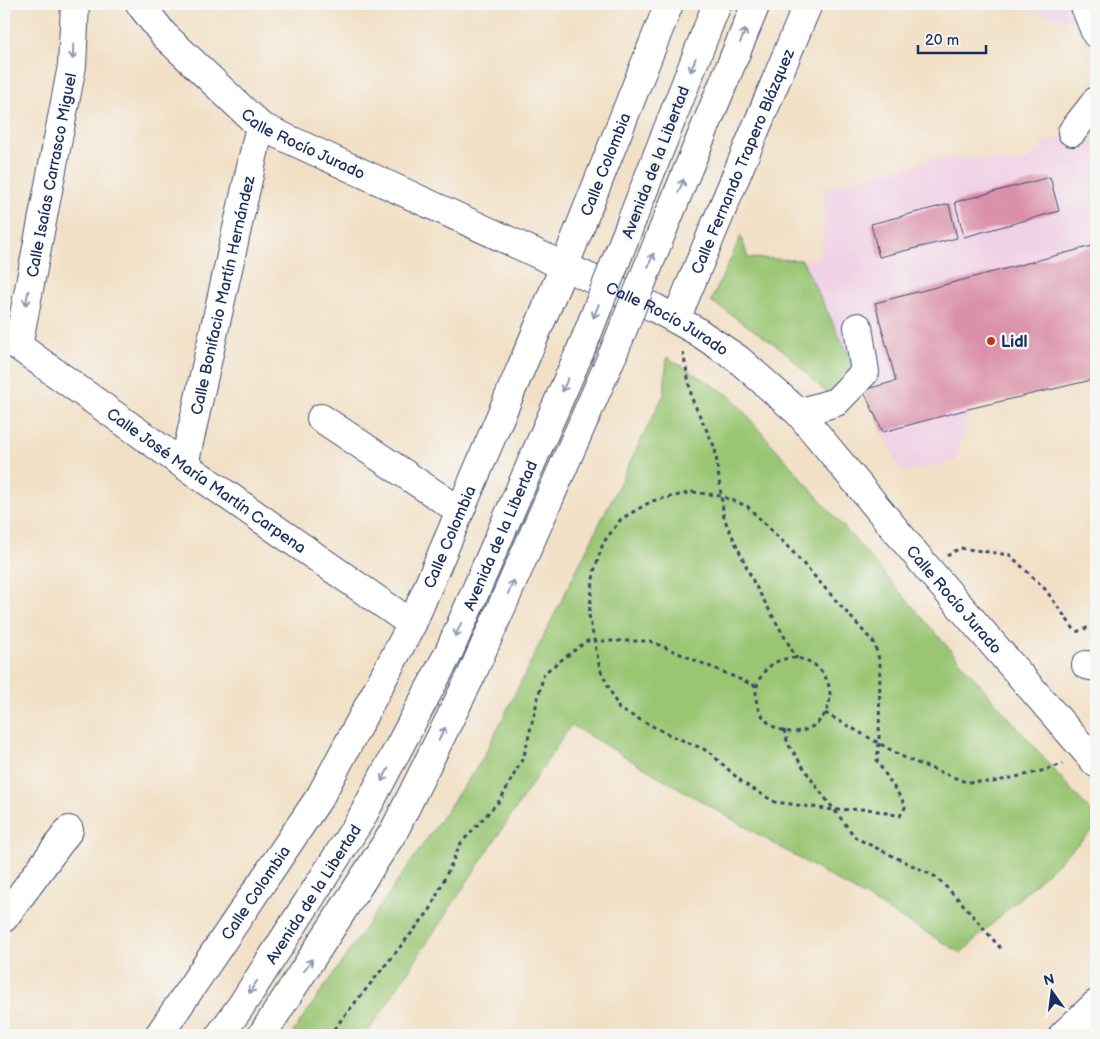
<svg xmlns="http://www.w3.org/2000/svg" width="1100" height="1039" font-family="'Balsamiq Sans',sans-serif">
  <rect width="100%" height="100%" fill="#f6f6f2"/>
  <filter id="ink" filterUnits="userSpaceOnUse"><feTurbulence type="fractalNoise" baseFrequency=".02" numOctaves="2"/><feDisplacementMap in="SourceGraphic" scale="10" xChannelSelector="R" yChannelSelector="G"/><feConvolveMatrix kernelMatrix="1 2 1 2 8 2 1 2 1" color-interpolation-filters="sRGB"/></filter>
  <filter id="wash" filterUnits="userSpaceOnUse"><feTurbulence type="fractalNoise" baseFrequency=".0096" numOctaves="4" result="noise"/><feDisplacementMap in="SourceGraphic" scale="20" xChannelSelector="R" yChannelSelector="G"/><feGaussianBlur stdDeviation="1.12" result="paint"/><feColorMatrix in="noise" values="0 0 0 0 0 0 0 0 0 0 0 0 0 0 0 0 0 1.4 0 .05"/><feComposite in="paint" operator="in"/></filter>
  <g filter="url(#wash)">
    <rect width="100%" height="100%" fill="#f2e0c6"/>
    <path fill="#f0d0e5" d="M1005,4h64l5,18z
      M1096,129v250l-127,30 -13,52 -54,12 -100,-213 19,-2 3,-70 118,-31 82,6 23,-22z"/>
    <path fill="#9ac673" stroke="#5a7a68" d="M741,236l7,22 54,2 58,118 -24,24 -53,-52 -72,-49z
      M667,357l63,39 366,422v9l-135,126 -390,-228 -205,310h-75l192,-277 181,-364z"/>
    <g id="blocks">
      <path fill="#da90a9" d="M1050,177l9,34 -95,26 -9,-35z
        M949,204l8,34 -78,19 -8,-33z
        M1096,245v134l-128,30 -85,23 -20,-42 33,-9 -21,-78z"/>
    </g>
  </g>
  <g filter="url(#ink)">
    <use href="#blocks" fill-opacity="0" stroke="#3b4a6e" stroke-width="1"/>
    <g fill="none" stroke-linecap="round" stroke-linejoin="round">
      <defs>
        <g id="minor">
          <path id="s1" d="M140,4l24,31 96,91 395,182 40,22 43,29 61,54 129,156 168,194"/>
          <path d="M1084,4l12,30"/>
          <path d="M1072,132l24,-31"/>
          <path id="s2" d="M676,319l132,-315"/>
          <path id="s3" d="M4,334l14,12 166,119 228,159"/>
          <path id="s4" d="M18,346l54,-280 3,-62"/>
          <path d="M799,413l37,-11 29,-30 -7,-45"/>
          <path d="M321,418l139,93"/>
          <path id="s5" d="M184,465l76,-339"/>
          <path d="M1086,665l10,2"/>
          <path d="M4,918l65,-88"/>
          <path id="s6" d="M159,1035l162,-240 91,-171 152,-357 105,-263"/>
          <path d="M1063,1035l33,-31"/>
        </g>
        <g id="major">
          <path d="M633,217l84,-213"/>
          <path d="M662,232l94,-228"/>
          <path id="s7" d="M220,1035l21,-29 120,-187 87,-165 137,-314"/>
          <path d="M262,1035l132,-204 78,-157 141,-320"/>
        </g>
      </defs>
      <use href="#minor" stroke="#3b4a6e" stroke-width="30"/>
      <use href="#major" stroke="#3b4a6e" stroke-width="30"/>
      <path stroke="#3b4a6e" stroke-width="3" stroke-dasharray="4 4" stroke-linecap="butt" d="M683,352l9,47 23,49 9,70 30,65 43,76
        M693,492l28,4 26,10 44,44 83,93 6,19 -1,81 -2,18 29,45 -6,10 -32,-7 -34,1 -59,-8 -32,-19 -35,-32 -38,-16 -51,-26 -19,-40 -11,-54 5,-43 9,-29 18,-24 31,-18z
        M947,556l13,-8 50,7 35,34 31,43 16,-6
        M756 695a37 37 0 1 1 74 0a37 37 0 1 1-74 0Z
        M825,713l82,46 59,23h27l45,-10 25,-8
        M784,730l4,14 27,41 41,53 80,39 26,26 40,47
        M329,1035l101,-125 31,-67 40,-44 23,-43 20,-83 43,-32h63l108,46"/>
      <use href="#minor" stroke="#fff" stroke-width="28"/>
      <use href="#major" stroke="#fff" stroke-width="28"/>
      <defs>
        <path id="major-bridge" d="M585,340l48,-123
          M613,354l49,-122"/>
      </defs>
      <use href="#major-bridge" stroke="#3b4a6e" stroke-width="30" stroke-linecap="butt"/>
      <use href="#major-bridge" stroke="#fff" stroke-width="28"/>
    </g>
    <defs><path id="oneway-shaft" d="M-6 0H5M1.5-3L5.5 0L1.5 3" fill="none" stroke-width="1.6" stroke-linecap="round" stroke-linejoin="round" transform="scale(1.25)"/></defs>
    <g stroke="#8d97ae">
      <use href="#oneway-shaft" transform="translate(743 36) rotate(-67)"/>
      <use href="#oneway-shaft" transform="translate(73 52) rotate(92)"/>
      <use href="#oneway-shaft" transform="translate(693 65) rotate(111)"/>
      <use href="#oneway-shaft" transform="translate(681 186) rotate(-67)"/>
      <use href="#oneway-shaft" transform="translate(651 260) rotate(-68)"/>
      <use href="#oneway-shaft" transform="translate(27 298) rotate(101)"/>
      <use href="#oneway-shaft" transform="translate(596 311) rotate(112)"/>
      <use href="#oneway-shaft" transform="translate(565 385) rotate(114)"/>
      <use href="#oneway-shaft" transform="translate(511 587) rotate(-66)"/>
      <use href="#oneway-shaft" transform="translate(458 630) rotate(114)"/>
      <use href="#oneway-shaft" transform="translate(442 734) rotate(-63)"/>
      <use href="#oneway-shaft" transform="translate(385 775) rotate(118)"/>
      <use href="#oneway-shaft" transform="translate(308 965) rotate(-57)"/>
      <use href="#oneway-shaft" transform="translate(253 987) rotate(123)"/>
    </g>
  </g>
  <circle fill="#c8321e" stroke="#f6f6f2" stroke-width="2" cx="991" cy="341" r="5"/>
  <g text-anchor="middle" stroke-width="5" stroke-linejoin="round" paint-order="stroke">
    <g font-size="16" fill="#1b2f5e" stroke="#f6f6f2">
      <text dy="6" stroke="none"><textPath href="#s1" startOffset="218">Calle Rocío Jurado</textPath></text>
      <text dy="6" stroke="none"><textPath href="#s2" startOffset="171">Calle Fernando Trapero Blázquez</textPath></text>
      <text transform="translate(655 162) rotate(-69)" y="6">Avenida de la Libertad</text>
      <text dy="6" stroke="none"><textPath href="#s6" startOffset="982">Calle Colombia</textPath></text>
      <text dy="6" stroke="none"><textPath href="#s4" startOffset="174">Calle Isaías Carrasco Miguel</textPath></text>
      <text dy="6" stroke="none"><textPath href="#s5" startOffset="174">Calle Bonifacio Martín Hernández</textPath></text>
      <text dy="6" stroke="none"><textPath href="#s1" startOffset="622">Calle Rocío Jurado</textPath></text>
      <text dy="6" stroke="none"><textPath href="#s3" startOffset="250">Calle José María Martín Carpena</textPath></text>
      <text dy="6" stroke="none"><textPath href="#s7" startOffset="574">Avenida de la Libertad</textPath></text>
      <text dy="6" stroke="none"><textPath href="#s6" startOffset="578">Calle Colombia</textPath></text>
      <text dy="6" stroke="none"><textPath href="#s1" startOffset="1028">Calle Rocío Jurado</textPath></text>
      <text dy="6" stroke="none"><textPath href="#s6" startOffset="172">Calle Colombia</textPath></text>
      <text dy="6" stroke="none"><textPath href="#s7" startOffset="169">Avenida de la Libertad</textPath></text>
    </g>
    <g font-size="16" font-weight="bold" fill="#1b2f5e" stroke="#f6f6f2" text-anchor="start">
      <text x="1001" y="347">Lidl</text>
    </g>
  </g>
  <rect width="1100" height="1039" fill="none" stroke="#f6f6f2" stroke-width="20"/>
  <g transform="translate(1052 992) rotate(346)" stroke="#f6f6f2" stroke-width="4" paint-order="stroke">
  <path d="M0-4L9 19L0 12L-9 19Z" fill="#1b2f5e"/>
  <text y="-8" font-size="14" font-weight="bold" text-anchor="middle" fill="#1b2f5e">N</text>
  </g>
  <path d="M918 45v8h68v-8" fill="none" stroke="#1b2f5e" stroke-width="2.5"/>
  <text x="925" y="45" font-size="15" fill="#1b2f5e" stroke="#f6f6f2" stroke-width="4" paint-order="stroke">20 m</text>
</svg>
